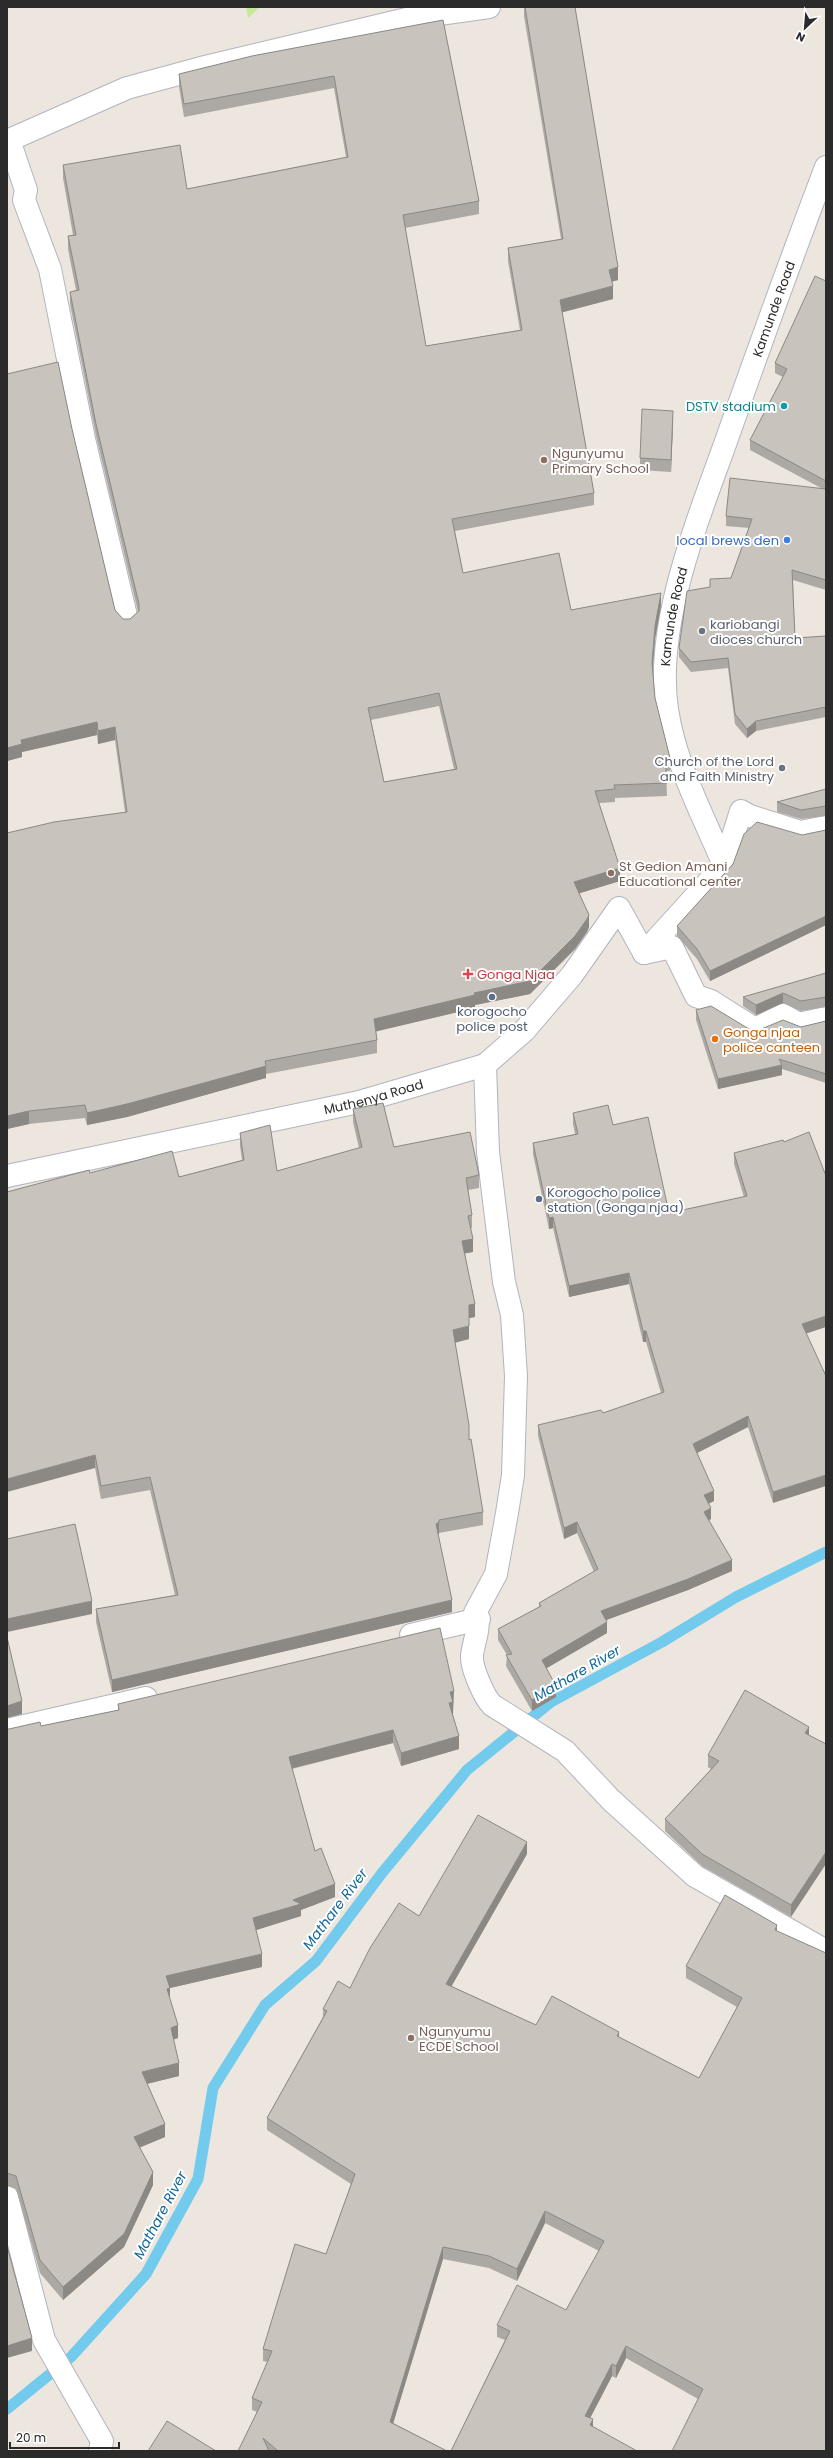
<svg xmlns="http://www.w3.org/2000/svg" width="833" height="2458" font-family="Poppins,sans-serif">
  <rect width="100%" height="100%" fill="#ede6de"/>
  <path fill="#c5e997" d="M246,7h18l-5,1 -11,10z"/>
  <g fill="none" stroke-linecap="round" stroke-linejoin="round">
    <path stroke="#72caed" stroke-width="11" d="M7,2409l64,-52 75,-83 52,-95 15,-91 52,-83 51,-44 66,-88 85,-103 84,-68 111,-60 74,-45 90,-45"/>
    <defs>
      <g id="minor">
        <path d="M9,140l17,50 -2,10 26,69 34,170 43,181"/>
        <path d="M7,141l120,-53 74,-20 210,-50 78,-11"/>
        <path id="s1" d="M724,865c-21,-50 -49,-101 -57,-156 -13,-88 34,-196 63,-279 31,-88 63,-176 96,-263"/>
        <path d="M644,953l80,-88 17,-54 9,5 50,16 26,-5"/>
        <path d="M644,953l28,-6 24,49 15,5 44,28 28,-14 16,9 27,-6"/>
        <path d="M485,1065l3,87 16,130 8,33 4,61 -3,99 -6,38 -11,61 -21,39c7,13 -2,29 -3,43 -1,11 12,41 20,49l73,46 46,49 84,76 131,75"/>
        <path id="s2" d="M7,1176l352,-74 126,-37 39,-34 48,-56 47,-67 25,45"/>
        <path d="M411,1635l68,-16"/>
        <path d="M7,1730l139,-32"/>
        <path d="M7,2197l37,143 58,101 -2,10"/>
      </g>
    </defs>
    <use href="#minor" stroke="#b1b4bf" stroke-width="24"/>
    <use href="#minor" stroke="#fff" stroke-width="22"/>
  </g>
  <path fill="#aca8a3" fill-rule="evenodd" d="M524,7h51l43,273 -6,2 1,17 -51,13 32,181v12l-139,26 8,42 108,37 90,-4 -6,33 -2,31 2,28 15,60v13h-4l1,25 -52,2v4l-16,1 21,78 -41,12 10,34 -2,5 -12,17 -45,45 -55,11v3l-99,23 1,9v13l-111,21v4l-139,39 -40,8 -2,-7 -56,6 -22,5 118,-317 -10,-72 -17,4 -1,-9 -75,17v5l-15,4 65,-332 43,181 8,9h7l8,-7 -42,-176 -26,-132v-12l6,-2 -8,-41v-13l5,-1 -10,-57v-13l124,24 159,-32 -12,-69 -150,29 -5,-30v-13l264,-54 36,181v13l-74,14 21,118 94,-16 -12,-69v-13l53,-9 -37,-223zM439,706l15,63 -70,13 -13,-62z
    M826,281v309l-33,-10 2,58 31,-2v81l-70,14 -9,7 -12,-14 -7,-56 -37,4 -12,-15v-9l31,-61 21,-9 18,-50 -23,-2v-10l95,-28 -71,-38v-10l33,-63 -8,-4v-10z
    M673,423l-2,49 -31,-2v-12z
    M826,789v27l-25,3 -24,-7v-10z
    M826,830v95l-116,56 -13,-22 -20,-23v-10l125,-91z
    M826,973v34l-25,4 -18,-8 -27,12 -13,-9v-9z
    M696,1010l58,22 47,-5 25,-6v62l-44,-14v6l-64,14 -22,-69z
    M353,1109l41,38 85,28v13l-11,2 4,25v13h-1l2,24 -8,1 10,64 -6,1v21l-14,4 14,97 14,72v13l-44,8v2l-1,1 14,76 -340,80 -16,-70v-13l79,-14 -25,-105 -49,9 -6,-31 -5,-295 89,4 63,-17 -2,-14v-13l37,38 82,-23 -6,-26z
    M573,1113l40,12 56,88 75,-16 -10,-33v-11l72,181 -33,169 -25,-76 -51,26 17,48 -6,3 3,15 -2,1 23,51 -44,19 -82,30 1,13 -61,35 10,29 -24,14 -26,-45 1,-11 -9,-15v-11l41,-22v-4l55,-31 -17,-39 -13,6 -26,-103v-11l65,-12 58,-20 -15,-51h-3l-14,-58 -60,13 -16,-69 -4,1 -16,-75v-11l42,-9 -2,-10z
    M118,1704h336h-1v11l6,34 -58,17 -8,-23 -101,26 23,82 20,46 -34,13v6l-45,14 6,37 -92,21v11l8,39 -5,2 6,36 -32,8 18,53 -25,10 13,38 -29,62 -61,53 -23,-27 -24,-84 -9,-3v-457h2l32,-3 77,-16z
    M809,1735l-18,182 -89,-51 -37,-35v-12l46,-50 -3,-2v-12z
    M527,1854l-76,132 85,39 83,13 80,40 38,-71 -51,-29v-12l91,-35 49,520 -128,-52 -72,-41 -10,20 -4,-2 -22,42 -139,33 54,-111 -8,-3v-12l69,-15 33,-59 -54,-28 -28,58 -28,-13 -46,-9 -50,164 54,28h-209l19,-39 -5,-2v-12l16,-36 -5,-1v-12l63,-95 25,-70 -84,-54v-12l56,-101v-8l27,-21 69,-72z"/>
  <path fill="#8c8884" d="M618,267v13l-9,2v-12z
    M613,286v13l-53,14v-13z
    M673,411v12l-2,49v-12z
    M661,593v13l-6,33 -3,37v-13l3,-37z
    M756,721v10l-9,7v-9z
    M97,722v13l-75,17v5l-15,4v-13l14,-8z
    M115,727v13l-17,4v-13z
    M620,868v13l-46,14v-13z
    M589,915v12l-2,5 -12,17 -45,45 -55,11v3l-101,24v-13z
    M826,916v9l-116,56v-10z
    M783,993v10l-27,12v-10z
    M782,1065v10l-64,14v-10z
    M266,1066v12l-139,39 -40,8v-12z
    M29,1111v13l-22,5v-13z
    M553,1217v11l-4,1v-11z
    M473,1239v13l-11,2v-13z
    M629,1273v11l-60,13v-11z
    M475,1304v13l-6,1v-13z
    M826,1316v11l-24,8v-11z
    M469,1326v13l-16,4v-13z
    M643,1331h3v11h-3z
    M748,1416v11l-55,28v-11z
    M95,1455v13l-88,24v-13z
    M826,1475v11l-53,17v-11z
    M714,1491v10l-10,5v-11z
    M711,1508v11l-7,4v-11z
    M439,1522v13l-3,2v-13z
    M577,1522v11l-13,6v-11z
    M732,1560v11l-44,19 -87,32v-11z
    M452,1600v12l-340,80v-12z
    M92,1601v13l-85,18v-13z
    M607,1622v11l-65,38v-11z
    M556,1686v11l-24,14v-11z
    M454,1691l-1,24 -4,1 1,-24z
    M22,1701v13l-15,4v-12z
    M809,1727v12l-4,-6z
    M393,1730v13l-104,26v-12z
    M459,1736v13l-58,17v-13z
    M527,1842v12l-81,142v-12z
    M826,1852v12l-35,53v-12z
    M335,1884v13l-34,13v6l-48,15v-13l40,-18z
    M777,1925v13l-2,-8z
    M262,1954v13l-92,21v13l-3,1 -1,-26z
    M178,2025v13l-7,2v-12z
    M619,2032v12l-2,-8z
    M179,2063v13l-37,9v-13z
    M165,2124v13l-31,13v-13z
    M153,2172v13l-29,62 -61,53v-13z
    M545,2211v12l-28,58v-12z
    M443,2247v12l-53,175v-12z
    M32,2338v13l-25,7v-12z
    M626,2346v12l-10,20v-12z
    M612,2364v12l-27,52v-12z
    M593,2419v12l-3,-6z"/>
  <path fill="#c8c3bd" stroke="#8c8884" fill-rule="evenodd" d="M525,7h50l43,260 -9,3 4,16 -53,14 34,193 -142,26 11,54 96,-20 12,57 90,-17 -6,33 -3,37 3,35 15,60h-5l2,25 -53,2 1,4 -20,2 25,77 -46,14 15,33 -2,4 -12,17 -45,45 -56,12 1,2 -101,24 3,21 -112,21 1,5 -139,38 -40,9 -2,-8 -56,6 -22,5v-283l47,-11 73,-10 -12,-85 -17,4 -1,-9 -76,18 1,4 -15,4v-374l51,-12 14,67 43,181 8,9h7l9,-8v-7l-43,-180 -26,-132 9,-2 -11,-54 8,-1 -13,-70 117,-20 7,44 161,-32 -14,-81 -150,28 -5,-30 73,-18 191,-36 36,181 -76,14 23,131 96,-16 -14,-82 55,-9zM439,693l18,76 -73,13 -16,-74z
    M815,276l11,5v200l-76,-41 37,-71 -12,-6z
    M642,409l31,2 -2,49 -31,-2z
    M730,478l96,11v91l-34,-10 3,68 31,-2v71l-70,14 -9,8 -12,-15 -7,-56 -37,4 -12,-14 8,-57 23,-4v-8l21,-1 21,-59 -26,-3z
    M826,789v17l-25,4 -24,-8z
    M757,822l45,13 24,-5v86l-116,55 -13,-22 -20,-23 56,-62 11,-30z
    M826,973v24l-25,4 -18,-8 -27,12 -13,-8z
    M711,1006l43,26 29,-12 18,7 25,-6v53l-47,-15 3,6 -64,14 -22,-69z
    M383,1103l11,44 76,-15 9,43 -13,3 6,37 -4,1 5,23 -11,2 13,63 -6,1v21l-16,4 16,95v15l2,-1 12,73 -44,8v2l-3,2 16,76 -340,80 -16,-71 82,-14 -28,-118 -49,9 -6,-31 -88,24v-287l82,-22 1,3 82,-22 7,26 65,-17 -4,-27 30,-8 7,46 85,-24 -9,-38z
    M608,1105l5,20 35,-8 21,96 78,-17 -13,-43 49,-13 1,2 25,-10 17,44v140l-24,8 24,52v99l-53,17 -25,-76 -55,28 21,47 -10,4 7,13 -7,4 28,48 -44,19 -87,32 6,11 -65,38 14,26 -24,14 -26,-45 6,-1 -14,-25 43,-23 -2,-3 59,-34 -21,-47 -13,6 -26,-103 63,-15 2,3 61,-21 -18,-61h-3l-14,-58 -60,13 -16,-69 -4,1 -16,-75 45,-9 -5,-21z
    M75,1524l17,77 -85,18v-80z
    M440,1628l14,63 -4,1 3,10 -4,1 10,33 -58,17 -8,-23 -104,27 26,94 6,-3 14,36 -42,16 8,4 -48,14 9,36 -96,22 4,12 -3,1 11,36 -7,3 8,35 -37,9 23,52 -31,13 19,35 -29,62 -61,53 -23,-27 -24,-84 -9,-3v-444h2l31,-7 1,4 78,-16 -1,-6z
    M7,1637l15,64 -15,5z
    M745,1690l64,37 -4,6 21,11v108l-35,53 -89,-51 -37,-35 54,-58 -11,-6z
    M478,1815l49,27 -81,142 90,41 16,-29 67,36 -2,4 82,42 43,-80 -56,-32 39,-71 52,30 -2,5 51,23v498h-154l31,-62 -77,-43 -10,20 -4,-2 -27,52 8,3 -3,6 47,26h-186l59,-120 -13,-6 20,-40 49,25 38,-69 -59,-30 -28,58 -28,-13 -46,-9 -53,175 57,29h-169l-15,-13 6,13h-31l24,-49 -10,-4 20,-47 -9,-2 32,-105 31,10 29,-80 -88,-56 60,-107 -4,-2 15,-28 12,7 20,-40 29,-45 20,13z
    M7,2246l25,92 -25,8z
    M167,2421l49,30h-68z"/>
  <circle fill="#0f9aa8" stroke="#fff" stroke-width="1.5" cx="784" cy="406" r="4"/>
  <g fill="#8d6e63" stroke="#fff" stroke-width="1.5">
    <circle cx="544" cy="460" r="4"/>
    <circle cx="611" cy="873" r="4"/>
    <circle cx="411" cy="2038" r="4"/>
  </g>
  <circle fill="#3f7fe0" stroke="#fff" stroke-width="1.5" cx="787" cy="540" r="4"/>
  <g fill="#6b7280" stroke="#fff" stroke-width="1.5">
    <circle cx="702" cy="631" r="4"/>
    <circle cx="782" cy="768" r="4"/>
  </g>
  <path fill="#e0444e" stroke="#fff" stroke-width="1.5" d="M466 968h4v4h4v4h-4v4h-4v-4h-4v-4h4z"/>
  <g fill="#5c6f8a" stroke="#fff" stroke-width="1.5">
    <circle cx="492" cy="997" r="4"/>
    <circle cx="539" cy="1199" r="4"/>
  </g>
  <circle fill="#e8710a" stroke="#fff" stroke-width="1.5" cx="715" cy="1039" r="4"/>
  <g text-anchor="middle" stroke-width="4" stroke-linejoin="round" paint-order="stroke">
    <g font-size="13" fill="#2b2b2b" stroke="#fff">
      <text dy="5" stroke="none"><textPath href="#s1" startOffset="584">Kamunde Road</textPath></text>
      <text dy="5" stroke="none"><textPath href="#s1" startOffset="260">Kamunde Road</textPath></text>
      <text dy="5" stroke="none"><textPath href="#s2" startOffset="375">Muthenya Road</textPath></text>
    </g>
    <g font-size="13" fill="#0d838f" stroke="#fff" text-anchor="end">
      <text x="776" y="411">DSTV stadium</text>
    </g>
    <g font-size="13" fill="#785e54" stroke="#fff" text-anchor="start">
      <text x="552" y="458">Ngunyumu<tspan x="552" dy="15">Primary School</tspan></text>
      <text x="619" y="871">St Gedion Amani<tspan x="619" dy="15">Educational center</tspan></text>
      <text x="419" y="2036">Ngunyumu<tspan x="419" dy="15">ECDE School</tspan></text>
    </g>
    <g font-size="13" fill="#366cbe" stroke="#fff" text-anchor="end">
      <text x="779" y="545">local brews den</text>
    </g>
    <g font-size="13" fill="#5b616d" stroke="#fff" text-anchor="start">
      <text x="710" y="629">kariobangi<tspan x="710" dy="15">dioces church</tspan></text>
      <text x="774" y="766" text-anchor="end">Church of the Lord<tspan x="774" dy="15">and Faith Ministry</tspan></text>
    </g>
    <g font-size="13" fill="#be3a42" stroke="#fff" text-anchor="start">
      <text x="477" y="979">Gonga Njaa</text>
    </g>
    <g font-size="13" fill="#4e5e75" stroke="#fff">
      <text x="492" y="1016">korogocho<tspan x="492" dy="15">police post</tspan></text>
      <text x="547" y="1197" text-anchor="start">Korogocho police<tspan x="547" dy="15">station (Gonga njaa)</tspan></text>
    </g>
    <g font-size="13" fill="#c56008" stroke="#fff" text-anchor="start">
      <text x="723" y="1037">Gonga njaa<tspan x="723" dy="15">police canteen</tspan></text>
    </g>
    <g font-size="14" font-style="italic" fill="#0f689b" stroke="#fff">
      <text transform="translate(577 1673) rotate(-30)" y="5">Mathare River</text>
      <text transform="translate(335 1909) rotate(-53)" y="5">Mathare River</text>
      <text transform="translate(160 2215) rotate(-62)" y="5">Mathare River</text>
    </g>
  </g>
  <rect width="833" height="2458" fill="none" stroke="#2b2b2b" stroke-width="16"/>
  <g transform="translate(805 28) rotate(206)" stroke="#ffffff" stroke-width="3" paint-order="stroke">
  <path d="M0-3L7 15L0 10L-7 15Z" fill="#2b2b2b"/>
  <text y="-6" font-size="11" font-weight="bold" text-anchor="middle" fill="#2b2b2b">N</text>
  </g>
  <path d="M10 2442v6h109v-6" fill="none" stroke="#2b2b2b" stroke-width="2"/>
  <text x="16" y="2442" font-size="12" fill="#2b2b2b" stroke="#ffffff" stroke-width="3" paint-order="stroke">20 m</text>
</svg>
